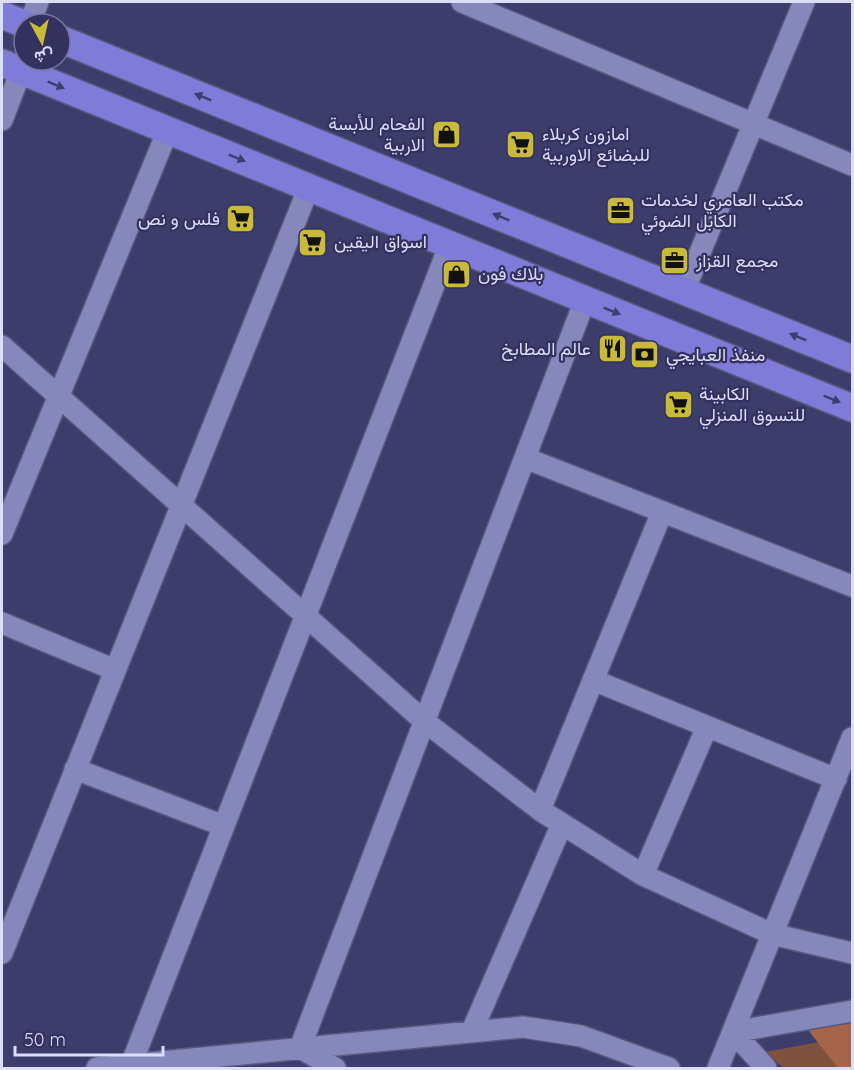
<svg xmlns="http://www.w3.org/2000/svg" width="854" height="1070" font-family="Quicksand,Vazirmatn,sans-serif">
  <rect width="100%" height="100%" fill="#3d3d6b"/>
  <path fill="#7f513f" d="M852,1036v32h-68l-19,-16z"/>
  <path fill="#a6654b" d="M852,1023v45h-14l-30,-38z"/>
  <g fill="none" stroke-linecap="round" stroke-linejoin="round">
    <defs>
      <path id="minor" d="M462,2l390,163
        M29,24l9,-22
        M2,120l19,-49
        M684,291l120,-289
        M2,346l422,375 116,89 103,65 129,59 80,19
        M525,458l327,128
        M2,534l166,-404
        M2,623l113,47
        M593,680l243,99
        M75,769l149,57
        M540,810l122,-298
        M643,875l64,-148
        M2,953l307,-766
        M472,1031l90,-207
        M733,1032l119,-21
        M733,1032l33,36
        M131,1065l319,-821
        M97,1068l426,-41 58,9 88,32
        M335,1068l-35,-20 285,-748
        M718,1068l134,-330"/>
      <path id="major" d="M2,15l22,9
        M60,39l792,320
        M2,63l850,345"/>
    </defs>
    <use href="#minor" stroke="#58577e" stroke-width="24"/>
    <use href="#major" stroke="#58577e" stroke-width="30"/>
    <use href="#minor" stroke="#8688bc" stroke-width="21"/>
    <use href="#major" stroke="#7e7bd9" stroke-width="27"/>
  </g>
  <defs><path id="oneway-solid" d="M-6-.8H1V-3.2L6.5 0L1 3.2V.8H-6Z" transform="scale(1.5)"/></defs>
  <g fill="#3e3d71">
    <use href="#oneway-solid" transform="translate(56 85) rotate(22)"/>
    <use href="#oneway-solid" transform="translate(203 97) rotate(-158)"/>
    <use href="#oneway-solid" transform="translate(237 158) rotate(22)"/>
    <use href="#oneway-solid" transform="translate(501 217) rotate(-158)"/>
    <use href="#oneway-solid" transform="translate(612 311) rotate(22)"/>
    <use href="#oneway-solid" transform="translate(798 337) rotate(-158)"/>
    <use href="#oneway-solid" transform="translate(832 399) rotate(22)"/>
  </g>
  <defs>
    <symbol id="shop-square" viewBox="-11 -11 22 22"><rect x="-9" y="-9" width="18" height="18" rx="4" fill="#caba3a" stroke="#33325f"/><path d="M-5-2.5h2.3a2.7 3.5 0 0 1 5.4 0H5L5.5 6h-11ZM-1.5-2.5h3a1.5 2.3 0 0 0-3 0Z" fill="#111"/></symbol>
    <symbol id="supermarket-square" viewBox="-11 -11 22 22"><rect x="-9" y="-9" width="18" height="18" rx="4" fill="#caba3a" stroke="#33325f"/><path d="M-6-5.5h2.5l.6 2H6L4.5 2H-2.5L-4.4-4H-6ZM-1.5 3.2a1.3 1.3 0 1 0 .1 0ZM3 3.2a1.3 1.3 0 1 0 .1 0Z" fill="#111"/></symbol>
    <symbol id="office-square" viewBox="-11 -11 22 22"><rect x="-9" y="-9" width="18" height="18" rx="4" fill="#caba3a" stroke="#33325f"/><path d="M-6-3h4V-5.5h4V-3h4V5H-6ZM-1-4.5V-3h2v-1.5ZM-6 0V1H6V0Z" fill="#111"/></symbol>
    <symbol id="restaurant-square" viewBox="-11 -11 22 22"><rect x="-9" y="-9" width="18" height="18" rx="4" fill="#caba3a" stroke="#33325f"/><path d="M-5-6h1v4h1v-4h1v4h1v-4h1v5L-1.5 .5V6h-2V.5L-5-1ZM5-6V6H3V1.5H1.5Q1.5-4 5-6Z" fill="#111"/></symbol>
    <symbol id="bank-square" viewBox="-11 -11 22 22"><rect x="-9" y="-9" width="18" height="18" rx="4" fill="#caba3a" stroke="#33325f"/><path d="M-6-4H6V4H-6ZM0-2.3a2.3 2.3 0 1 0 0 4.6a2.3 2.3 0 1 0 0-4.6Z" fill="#111"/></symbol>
  </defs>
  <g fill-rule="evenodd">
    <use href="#shop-square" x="430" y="118" width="33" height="33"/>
    <use href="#supermarket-square" x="504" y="128" width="33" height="33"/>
    <use href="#office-square" x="604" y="194" width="33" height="33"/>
    <use href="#supermarket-square" x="224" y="202" width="33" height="33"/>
    <use href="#supermarket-square" x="296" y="226" width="33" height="33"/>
    <use href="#office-square" x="658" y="244" width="33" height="33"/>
    <use href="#shop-square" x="440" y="258" width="33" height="33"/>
    <use href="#restaurant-square" x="596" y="332" width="33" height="33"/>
    <use href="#bank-square" x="628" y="338" width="33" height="33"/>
    <use href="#supermarket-square" x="662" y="388" width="33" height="33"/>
  </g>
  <g text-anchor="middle" stroke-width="4.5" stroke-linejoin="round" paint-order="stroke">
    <g font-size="18" fill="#dbddf9" stroke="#33325f" text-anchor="start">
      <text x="425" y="130" text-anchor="end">الفحام للأبسة<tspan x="425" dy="21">الاربية</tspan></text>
      <text x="542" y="140">امازون كربلاء<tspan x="542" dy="21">للبضائع الاوربية</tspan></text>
      <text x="641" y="206">مكتب العامري لخدمات<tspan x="641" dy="21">الكابل الضوئي</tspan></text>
      <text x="220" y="225" text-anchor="end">فلس و نص</text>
      <text x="334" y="248">اسواق اليقين</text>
      <text x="696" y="267">مجمع القزاز</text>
      <text x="478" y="280">بلاك فون</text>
      <text x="591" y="355" text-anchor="end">عالم المطابخ</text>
      <text x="666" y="361">منفذ العبايجي</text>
      <text x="699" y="400">الكابينة<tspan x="699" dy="21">للتسوق المنزلي</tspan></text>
    </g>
  </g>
  <rect width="854" height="1070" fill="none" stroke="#dbddf9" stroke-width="6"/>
  <g transform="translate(42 42) rotate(172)"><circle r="28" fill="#33325f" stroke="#76769d" stroke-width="1.5"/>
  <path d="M0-4.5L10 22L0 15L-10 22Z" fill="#caba3a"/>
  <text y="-9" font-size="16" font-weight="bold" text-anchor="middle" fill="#dbddf9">ش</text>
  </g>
  <path d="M15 1046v9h148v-9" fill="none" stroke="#dbddf9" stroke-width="3"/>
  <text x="24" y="1046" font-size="18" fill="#dbddf9" stroke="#33325f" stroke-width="4.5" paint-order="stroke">50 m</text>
</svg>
